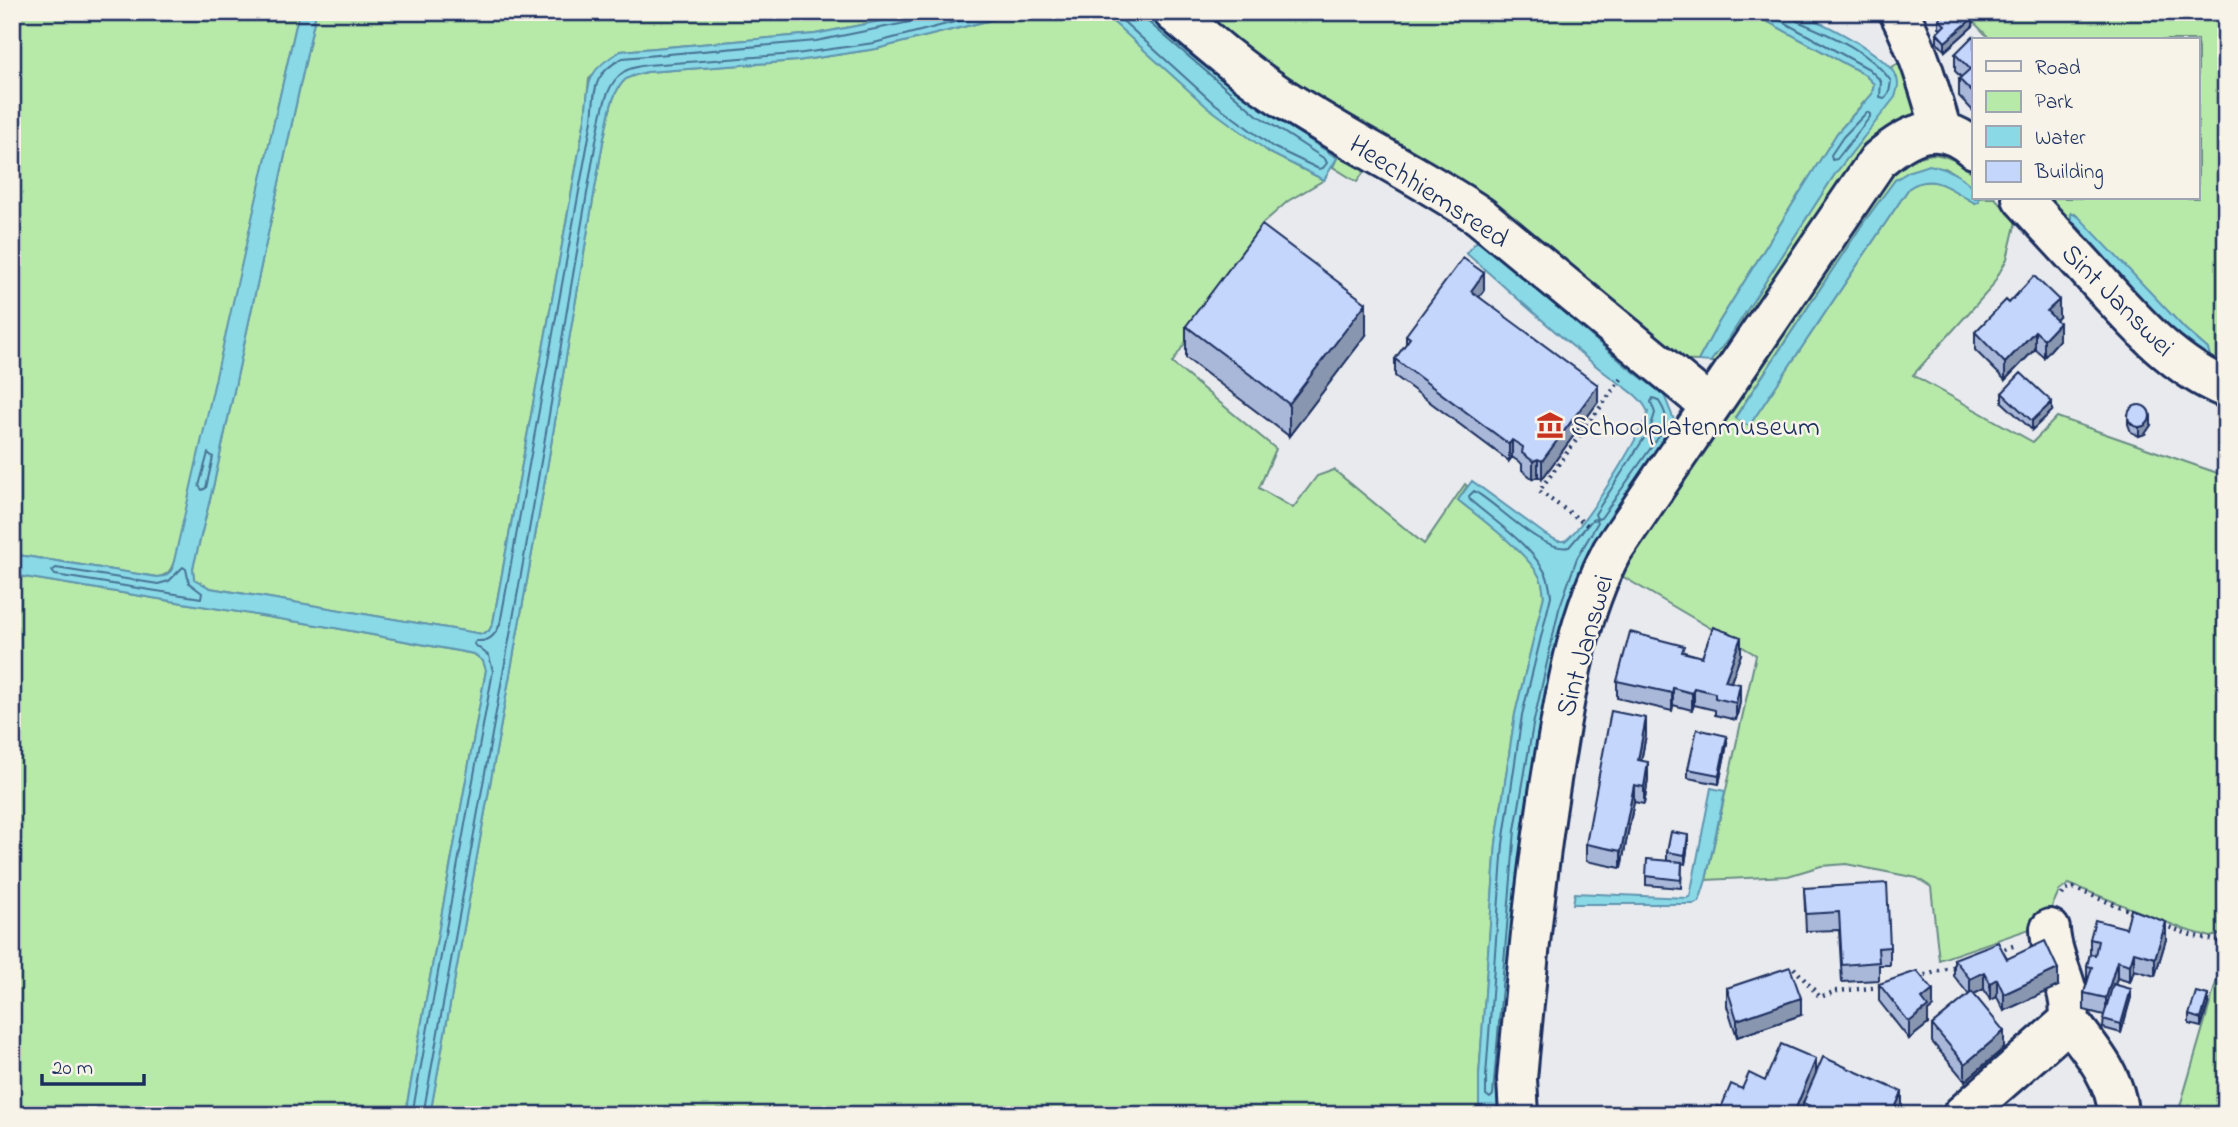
<svg xmlns="http://www.w3.org/2000/svg" width="2238" height="1127" font-family="'Indie Flower',sans-serif">
  <rect width="100%" height="100%" fill="#e8eaee"/>
  <filter id="ink" filterUnits="userSpaceOnUse"><feTurbulence type="fractalNoise" baseFrequency=".0143" numOctaves="2"/><feDisplacementMap in="SourceGraphic" scale="14" xChannelSelector="R" yChannelSelector="G"/><feConvolveMatrix kernelMatrix="1 2 1 2 8 2 1 2 1" color-interpolation-filters="sRGB"/></filter>
  <g filter="url(#ink)">
    <path fill="#b7e9a9" stroke="#698c84" stroke-width="2" fill-rule="evenodd" d="M12,12h287l-123,544c-4,12 -6,19 -19,21l-145,-23z
      M316,12h610l-111,22 -194,17 -32,28 -4,40 -92,504 -4,8 -7,3 -272,-46 -16,-9 -1,-11 21,-85z
      M1009,12h93l168,141 54,27 -36,21 -26,23 -90,139 104,86 -17,39 34,20 24,-32 17,-6 90,74 41,-60 2,2 -9,14c22,18 74,55 83,80 2,5 2,11 3,16l-29,118 -19,129 -17,233v39h-1049l110,-606 63,-367c5,-19 7,-50 23,-63 6,-4 14,-5 21,-7l150,-11 79,-12 119,-30z
      M1147,12h15l204,157 -9,13 -24,-15 4,-9 -75,-49z
      M1193,12h557l114,62 10,10 -2,9 -35,40 -118,189 -21,39 -30,-1 -340,-246z
      M1964,12h262v367l-21,-12 -170,-169h163v-158h-207zM2075,214l110,115 23,20 -40,-24 -97,-106z
      M1908,58l11,47 -4,9 -188,248h-17l19,-24 106,-164 28,-36 34,-60 -7,-10z
      M1934,154c16,2 28,9 40,20v17l-15,-15 -14,-8 -50,12 -31,42 -129,195 14,9 160,-238c25,-17 43,3 66,15l4,-5h16l21,23 -9,38 -16,29 -78,87 120,67 24,-25 169,59v457l-15,4 -25,-7 -117,-46 -10,7 -15,33 -105,36 -8,-73 -14,-9 -71,-14 -25,2 -33,10 -82,4 50,-225 -136,-80 272,-401c11,-13 25,-18 42,-20z
      M1477,241l6,1 148,120 -4,5 -128,-110z
      M12,575l323,53 139,26 9,7 3,9 -81,445h-393z
      M2226,943v172h-33l-14,-5 46,-158 -4,-7z"/>
    <path fill="#8ad9e6" stroke="#5e95b0" stroke-width="2" d="M299,12h17l-102,471 -21,85 1,11 16,9 272,46 7,-3 4,-8 92,-504c4,-37 0,-48 36,-68l194,-17 111,-22h83l-14,7 -119,30 -79,12 -150,11c-7,2 -15,3 -21,7 -16,13 -18,44 -23,63l-63,367 -110,606h-25l81,-445 -3,-9 -9,-7 -139,-26 -323,-53v-21l145,23 8,-1 7,-6z
      M1102,12h45l115,97 75,49 -13,22 -54,-27 -64,-47z
      M1750,12c14,0 31,-2 44,1 26,7 89,39 102,63 4,7 1,14 -1,21l-60,77 -106,164 -19,24 -12,-1 21,-39 118,-189 35,-39 2,-10 -10,-10z
      M1929,165c16,3 45,13 45,33h5v4l-4,1c-23,-12 -41,-32 -66,-15l-160,238 -14,-8 129,-196 31,-42 15,-9z
      M2071,213l8,4 106,112 23,20 2,7 -5,1c-48,-33 -95,-95 -134,-138z
      M1477,241l22,16 127,109 38,29 10,25 -3,11 -68,97 -19,32 -18,51 -26,115 -18,105 -12,137 -9,147h-22v-39l17,-233 19,-129 29,-118c-1,-5 -1,-11 -3,-16 -10,-25 -61,-62 -83,-80l14,-19 74,54 12,6h7c20,-15 75,-104 83,-129 -8,-18 -28,-27 -43,-39 -48,-38 -93,-80 -139,-120z
      M1711,788l14,3 -19,89 -7,22 -5,2h-121l2,-11 112,5 3,-2z"/>
    <g fill="none" stroke-linecap="round" stroke-linejoin="round">
      <path stroke="#477394" stroke-width="2" d="M1113,12l97,88 63,47 46,22 4,-1 4,-5 -2,-4 -68,-44 -111,-95 -3,-8
        M1765,12l104,57 12,12 -1,16 5,1 4,-5 2,-12c-21,-30 -61,-46 -94,-60l-4,-9
        M1867,112l3,2v3l-33,42 -5,1 -1,-5 12,-18z
        M1653,398l5,2c6,9 10,17 7,28l-64,90 -4,1 -2,-5 55,-85 5,-16 -4,-11z
        M208,453l5,4 -7,31 -4,2 -3,-4z
        M1474,491c24,13 68,62 95,56l23,-27 3,-1 3,3 -21,36 -18,51 -26,116 -18,105 -22,265 -3,3 -4,-3v-19l17,-232 19,-129 29,-119c-1,-7 -2,-15 -5,-22 -16,-30 -51,-52 -76,-74l-1,-4z
        M183,567l3,2 3,14 13,10 -1,5 -146,-23 -3,-4 4,-3 102,16 11,-3z
        M412,1115l81,-444 -4,-15 -15,-12 2,-3c13,1 19,-5 24,-17l92,-504c3,-31 0,-46 31,-62l193,-17 94,-19 6,-4 1,-6
        M423,1115l110,-607 63,-367c5,-21 8,-58 29,-70 6,-3 15,-5 22,-6l149,-11 78,-11 119,-31"/>
      <defs>
        <path id="minor" d="M1173,12c33,28 65,56 101,80 66,45 139,79 206,124l230,190
          M1899,12c20,39 31,79 43,120
          M2022,198c25,28 51,55 76,83 37,41 76,86 128,107
          M2069,1021c21,27 48,58 49,94
          M1519,1115l-2,-36c10,-110 20,-220 39,-329 11,-68 24,-138 56,-199l266,-391c30,-26 61,-43 96,-11
          M1962,1115l107,-94c5,-32 -18,-60 -19,-92"/>
      </defs>
      <use href="#minor" stroke="#1b2f5e" stroke-width="44"/>
      <path stroke="#1b2f5e" stroke-width="4.5" stroke-dasharray="2 5" stroke-linecap="butt" d="M1587,525l-48,-34 82,-112
        M2062,895l3,-5 8,-2 63,25
        M2163,925l28,10 30,7 5,-2
        M1998,951l18,-6
        M1794,968l26,29 17,-6 46,-4
        M1918,977l39,-11"/>
      <use href="#minor" stroke="#f7f3e8" stroke-width="38"/>
    </g>
    <path fill="#a9b8d9" stroke="#1b2f5e" stroke-width="2" d="M1939,19l34,7 -28,25 -8,-9v-9l4,-3 -2,-3z
      M1974,40v72l-15,-16v-17l2,-2 -6,-6v-17z
      M1484,290l-5,7 119,105 -56,77 -4,-3 -5,3 -11,-9v-6l-10,-7 -3,4 -114,-85v-17l11,-15v-9z
      M2009,303l50,14 -3,3 3,20 -15,17 -9,-8 -30,31 -30,-30v-18z
      M1186,326l180,9 -77,101 -103,-78z
      M2002,393l50,18 -20,19 -30,-28z
      M2128,415l23,10 -6,9 -6,2 -8,-4 -3,-8z
      M1684,652l18,5 39,-3 -10,28 9,20 -4,18 -21,-5v-5l-21,-5 -2,5 -19,-5 -1,6 -55,-13v-17z
      M1646,735l-5,26 7,18 -4,25 -10,-2 -13,66 -35,-7v-17z
      M1727,744l-8,40 -31,-6v-9z
      M1688,844l-3,20 -3,-1 -1,25 -35,-3v-9l21,-15v-9z
      M1804,888l86,59v18h-11v15l-37,2 -3,-52 -33,1z
      M2090,939h76l-11,37 -21,-6 -4,12 -13,-4 -2,6 16,13 -10,36 -18,-5 1,-13 -20,-5v-17l3,-10v-17l3,-12z
      M1954,959h53l51,27 -54,25 -7,-14 -7,3 -6,-11 -10,5 30,54 -39,33 -33,-39v-17l37,-30 -15,-19z
      M1879,984l54,23 -5,4v13l-19,15 -30,-38z
      M1727,988l74,27 -64,22 -10,-31z
      M2208,1004l-7,23 -12,-3v-9z
      M1816,1072l86,37 -2,6h-97v-6l-3,6h-86l28,-26 23,-8z"/>
    <path fill="#8996b0" stroke="#1b2f5e" stroke-width="2" d="M1973,18v8l-28,25v-9z
      M1484,273v17l-13,18v-17z
      M2059,300v17l-12,12v-18z
      M1366,303v32l-77,101v-32z
      M2059,323v17l-15,17v-18z
      M2035,331v18l-30,31v-17z
      M1598,385v17l-56,77v-18z
      M2052,402v9l-20,19v-9z
      M2151,416v9l-6,9 -6,2v-9z
      M1512,440v17l-3,4v-17z
      M1538,459v17l-5,3v-18z
      M1741,637v17l-16,44v-17z
      M1740,684v18l-4,18v-17z
      M1673,688v17l-1,6v-18z
      M1694,688v17l-2,5v-17z
      M1646,718v17l-8,42v-17z
      M1727,736v8l-8,40v-9z
      M1648,762v17l-4,25v-17z
      M1634,785v17l-13,66v-17z
      M1688,835v9l-3,20v-9z
      M2166,922v17l-11,37v-18z
      M2134,952v18l-4,12v-17z
      M2117,961v17l-11,38v-18z
      M2058,969v17l-54,25v-17z
      M1984,972v17l-14,7v-17z
      M1997,979v18l-7,3v-17z
      M2131,989v8l-10,36v-9z
      M1933,990v17l-5,4v13l-19,15v-17l13,-23z
      M2208,995v9l-7,23v-8z
      M1801,998v17l-64,22v-17z
      M2004,1031v17l-39,33v-17z
      M1816,1059v18l-13,26v6l-3,6h-7z
      M1902,1092v17l-2,6h-8z"/>
    <path fill="#c4d6fc" stroke="#1b2f5e" stroke-width="2" d="M1945,12h23l5,6 -28,24 -8,-9 8,-8 -6,-6z
      M1973,36l4,4h-3v54l-15,-15 11,-10 -15,-15z
      M1262,225l104,78 -77,101 -103,-78z
      M1463,258l21,15 -13,18 127,94 -56,76 -4,-2 -5,2 -11,-8 1,-6 -11,-7 -3,4 -114,-85 15,-21 -4,-3z
      M2034,276l25,24 -12,11 12,12 -15,16 -9,-8 -30,32 -30,-31 31,-32 3,3z
      M2021,373l31,29 -20,19 -30,-28z
      M2128 416a11 11 0 1 1 22 0a11 11 0 1 1-22 0Z
      M1713,627l28,10 -16,44 15,3 -4,19 -21,-5v-5l-21,-5 -2,5 -19,-5 -1,5 -55,-12 13,-49 54,14 -2,6 20,5z
      M1611,711l35,7 -8,42 10,2 -4,25 -10,-2 -13,66 -35,-7z
      M1697,729l30,7 -8,39 -31,-6z
      M1671,832l17,3 -3,20 -18,-3z
      M1647,859l35,3 -1,18 -35,-4z
      M1887,883l3,64 -12,1 1,14 -37,3 -3,-53 -33,2 -2,-26z
      M2131,909l35,13 -11,36 -21,-6 -4,13 -13,-4 -11,37 -22,-5 8,-26 -5,-1 3,-12 5,1 3,-14 -8,-2 5,-19 31,8z
      M2045,941l13,28 -54,25 -7,-15 -7,4 -6,-11 -14,7 -16,-20 44,-17 9,17z
      M1790,967l11,31 -64,22 -10,-32z
      M1917,971l16,19 -11,9 6,8 -19,15 -30,-38z
      M2113,984l18,5 -10,35 -18,-5z
      M1972,992l32,39 -39,33 -33,-39z
      M2196,992l12,3 -7,24 -12,-4z
      M1781,1044l35,15 -23,56h-79l3,-9 4,2 10,-24 11,5 7,-16 16,8z
      M1823,1057l79,35 -10,23h-62l-27,-12z"/>
  </g>
  <defs>
    <symbol id="museum-bare" viewBox="-9 -9 18 18"><path d="M0-6L6-3V-2H-6V-3ZM-5-1h2V3h-2ZM-1-1h2V3h-2ZM3-1h2V3H3ZM-6 4H6V6H-6Z" fill="#c8321e" stroke="#f7f3e8" stroke-width="2.5" paint-order="stroke"/></symbol>
  </defs>
  <g fill-rule="evenodd">
    <use href="#museum-bare" x="1531" y="406" width="38" height="38"/>
  </g>
  <g text-anchor="middle" stroke-width="5" stroke-linejoin="round" paint-order="stroke">
    <g font-size="28" fill="#1b2f5e" stroke="#f7f3e8">
      <text transform="translate(1430 190) rotate(33)" y="10">Heechhiemsreed</text>
      <text transform="translate(2119 299) rotate(45)" y="10">Sint Janswei</text>
      <text transform="translate(1583 645) rotate(-74)" y="10">Sint Janswei</text>
    </g>
    <g font-size="28" fill="#1b2f5e" stroke="#f7f3e8" text-anchor="start">
      <text x="1571" y="435">Schoolplatenmuseum</text>
    </g>
  </g>
  <rect width="2238" height="1127" fill="none" stroke="#f7f3e8" stroke-width="42"/>
  <rect x="21" y="21" width="2196" height="1085" fill="none" stroke="#1b2f5e" stroke-width="2.5" filter="url(#ink)"/>
  <rect x="1972" y="38" width="228" height="161" fill="#f7f3e8" stroke="#9fa5b1" stroke-width="2"/>
  <rect x="1986" y="61" width="35" height="10" fill="#f7f3e8" stroke="#9fa5b1" stroke-width="2"/>
  <text x="2035" y="74" font-size="21" fill="#1b2f5e">Road</text>
  <rect x="1986" y="91" width="35" height="21" fill="#b7e9a9" stroke="#9fa5b1" stroke-width="2"/>
  <text x="2035" y="108" font-size="21" fill="#1b2f5e">Park</text>
  <rect x="1986" y="126" width="35" height="21" fill="#8ad9e6" stroke="#9fa5b1" stroke-width="2"/>
  <text x="2035" y="144" font-size="21" fill="#1b2f5e">Water</text>
  <rect x="1986" y="161" width="35" height="21" fill="#c4d6fc" stroke="#9fa5b1" stroke-width="2"/>
  <text x="2035" y="178" font-size="21" fill="#1b2f5e">Building</text>
  <path d="M42 1074v10h102v-10" fill="none" stroke="#1b2f5e" stroke-width="3.5"/>
  <text x="52" y="1074" font-size="21" fill="#1b2f5e" stroke="#f7f3e8" stroke-width="5" paint-order="stroke">20 m</text>
</svg>
